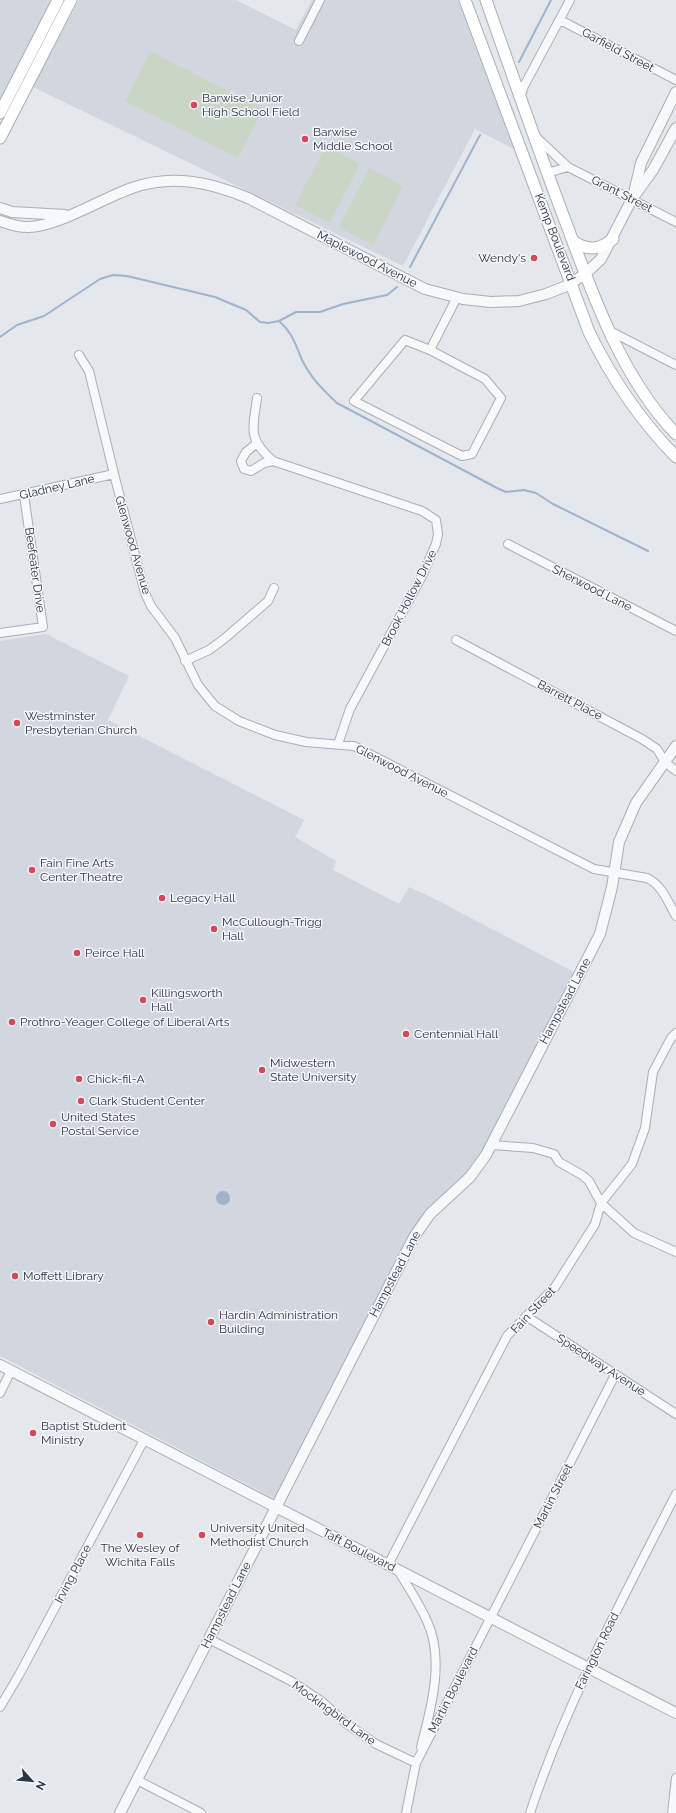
<svg xmlns="http://www.w3.org/2000/svg" width="676" height="1813" font-family="Raleway,sans-serif">
  <rect width="100%" height="100%" fill="#e4e7ec"/>
  <path fill="#d2d6de" d="M0,0h52l-52,100z
    M79,0h157l60,30 16,-30h146l58,150 -41,-21 -72,137 -370,-179z
    M46,634l83,42 -21,44 196,100 -9,17 41,24 -3,9 66,34 10,-17 22,10 143,75 -101,197 -47,41 -151,289 -275,-143v-715z"/>
  <path fill="#c9d6c5" d="M150,51l113,58 -25,49 -113,-57z
    M326,146l34,18 -30,59 -35,-18z
    M369,168l34,18 -30,59 -34,-18z"/>
  <path fill="#9fb4cc" d="M216 1198a7 7 0 1 1 14 0a7 7 0 1 1-14 0Z"/>
  <g fill="none" stroke-linecap="round" stroke-linejoin="round">
    <path stroke="#9fb4cc" stroke-width="2" d="M519,62l32,-62
      M410,267l70,-132
      M279,321c14,12 16,23 23,39 9,18 21,30 35,43l160,85 9,4 18,-2 12,3 17,11 95,47
      M0,337l17,-12 27,-9 56,-37 13,-4 14,1 88,21 31,13 14,12 8,1 11,-2 17,-9h24l23,-8 44,-9 10,-8"/>
    <defs>
      <path id="minor" d="M560,20l116,60
        M299,41l21,-41
        M520,98l4,-12 46,-86
        M537,138l31,29
        M547,173l21,-6 108,55
        M610,331l66,34
        M430,350l-25,-10 -51,61 108,55 10,-2 29,-56 -16,-19 -55,-29 27,-53
        M79,355l10,16 25,103 31,119 6,13 24,32 23,47 17,21 24,15 36,14 31,7 48,4 240,123 53,9c15,7 21,24 29,38
        M257,398c-4,31 -10,40 16,63l149,50 14,9 2,14 -2,10 -14,32 -72,133 -12,35
        M256,444l-10,8 -5,9 3,8 7,2 13,-8 9,-2
        M0,499l114,-25
        M508,544l168,87
        M0,633l43,-6 -19,-132
        M456,640l186,99 15,10 8,13 11,9
        M185,661l24,-11 15,-11 44,-38 6,-13
        M491,1145l42,3 21,6 5,8 23,13 7,6 12,22 33,30 42,19
        M526,1316l150,98
        M0,1393l11,-22
        M388,1565l119,-229 48,-49 40,-63 6,-21 31,-39 13,-36 8,-56 18,-34 5,-5
        M398,1570c10,17 21,33 29,51 18,38 4,88 -6,126
        M209,1639l82,42 30,20 26,23 29,20 40,19 2,-5
        M0,1707l19,-32 125,-235
        M137,1780l64,33
        M406,1813l10,-50 199,-388
        M530,1813c37,-112 93,-215 146,-319
        M672,1813l4,-35"/>
      <path id="tertiary" d="M634,193l7,-30 35,-71
        M0,208l12,4 53,3
        M0,221c9,3 17,6 27,6 28,1 76,-29 105,-39 40,-14 78,-6 116,10l177,91 38,10 28,3 28,-1 27,-7 23,-9 17,-12 15,-14 31,-60 21,-29 23,-42
        M0,1365l676,348
        M120,1813l294,-576 16,-23 40,-37 16,-22 114,-221 12,-47 7,-45 17,-39 40,-57"/>
      <path id="secondary" d="M465,0l124,332c23,47 51,88 87,125
        M486,0c26,74 52,149 80,223 27,72 55,154 110,211
        M0,113l58,-113
        M0,138l71,-138
        M573,241c14,10 27,9 40,-2"/>
    </defs>
    <use href="#minor" stroke="#a9aeb7" stroke-width="10"/>
    <use href="#tertiary" stroke="#a9aeb7" stroke-width="12"/>
    <use href="#secondary" stroke="#a9aeb7" stroke-width="13"/>
    <use href="#minor" stroke="#f7f8fa" stroke-width="8"/>
    <use href="#tertiary" stroke="#f7f8fa" stroke-width="10"/>
    <use href="#secondary" stroke="#fff" stroke-width="11"/>
  </g>
  <g fill="#d1495b" stroke="#f4f6f9" stroke-width="1.5">
    <circle cx="194" cy="105" r="4"/>
    <circle cx="305" cy="139" r="4"/>
    <circle cx="534" cy="258" r="4"/>
    <circle cx="17" cy="723" r="4"/>
    <circle cx="32" cy="870" r="4"/>
    <circle cx="162" cy="898" r="4"/>
    <circle cx="214" cy="929" r="4"/>
    <circle cx="77" cy="953" r="4"/>
    <circle cx="143" cy="1000" r="4"/>
    <circle cx="12" cy="1022" r="4"/>
    <circle cx="406" cy="1034" r="4"/>
    <circle cx="262" cy="1070" r="4"/>
    <circle cx="79" cy="1079" r="4"/>
    <circle cx="81" cy="1101" r="4"/>
    <circle cx="53" cy="1124" r="4"/>
    <circle cx="15" cy="1276" r="4"/>
    <circle cx="211" cy="1322" r="4"/>
    <circle cx="33" cy="1433" r="4"/>
    <circle cx="140" cy="1535" r="4"/>
    <circle cx="202" cy="1535" r="4"/>
  </g>
  <g text-anchor="middle" stroke-width="3" stroke-linejoin="round" paint-order="stroke">
    <g font-size="12" fill="#2b3445" stroke="#f4f6f9">
      <text transform="translate(618 50) rotate(28)" y="4">Garfield Street</text>
      <text transform="translate(622 194) rotate(27)" y="4">Grant Street</text>
      <text transform="translate(555 237) rotate(69)" y="4">Kemp Boulevard</text>
      <text transform="translate(367 259) rotate(27)" y="4">Maplewood Avenue</text>
      <text transform="translate(57 487) rotate(-13)" y="4">Gladney Lane</text>
      <text transform="translate(133 545) rotate(74)" y="4">Glenwood Avenue</text>
      <text transform="translate(35 570) rotate(82)" y="4">Beefeater Drive</text>
      <text transform="translate(592 588) rotate(27)" y="4">Sherwood Lane</text>
      <text transform="translate(409 598) rotate(-63)" y="4">Brook Hollow Drive</text>
      <text transform="translate(570 700) rotate(28)" y="4">Barrett Place</text>
      <text transform="translate(402 771) rotate(27)" y="4">Glenwood Avenue</text>
      <text transform="translate(565 1001) rotate(-62)" y="4">Hampstead Lane</text>
      <text transform="translate(395 1274) rotate(-62)" y="4">Hampstead Lane</text>
      <text transform="translate(533 1310) rotate(-47)" y="4">Fain Street</text>
      <text transform="translate(601 1365) rotate(33)" y="4">Speedway Avenue</text>
      <text transform="translate(553 1496) rotate(-63)" y="4">Martin Street</text>
      <text transform="translate(359 1550) rotate(27)" y="4">Taft Boulevard</text>
      <text transform="translate(73 1574) rotate(-62)" y="4">Irving Place</text>
      <text transform="translate(226 1605) rotate(-63)" y="4">Hampstead Lane</text>
      <text transform="translate(597 1651) rotate(-64)" y="4">Farington Road</text>
      <text transform="translate(453 1690) rotate(-63)" y="4">Martin Boulevard</text>
      <text transform="translate(334 1713) rotate(36)" y="4">Mockingbird Lane</text>
    </g>
    <g font-size="12" fill="#2b3445" stroke="#f4f6f9" text-anchor="start">
      <text x="202" y="102">Barwise Junior<tspan x="202" dy="14">High School Field</tspan></text>
      <text x="313" y="136">Barwise<tspan x="313" dy="14">Middle School</tspan></text>
      <text x="526" y="262" text-anchor="end">Wendy's</text>
      <text x="25" y="720">Westminster<tspan x="25" dy="14">Presbyterian Church</tspan></text>
      <text x="40" y="867">Fain Fine Arts<tspan x="40" dy="14">Center Theatre</tspan></text>
      <text x="170" y="902">Legacy Hall</text>
      <text x="222" y="926">McCullough-Trigg<tspan x="222" dy="14">Hall</tspan></text>
      <text x="85" y="957">Peirce Hall</text>
      <text x="151" y="997">Killingsworth<tspan x="151" dy="14">Hall</tspan></text>
      <text x="20" y="1026">Prothro-Yeager College of Liberal Arts</text>
      <text x="414" y="1038">Centennial Hall</text>
      <text x="270" y="1067">Midwestern<tspan x="270" dy="14">State University</tspan></text>
      <text x="87" y="1083">Chick-fil-A</text>
      <text x="89" y="1105">Clark Student Center</text>
      <text x="61" y="1121">United States<tspan x="61" dy="14">Postal Service</tspan></text>
      <text x="23" y="1280">Moffett Library</text>
      <text x="219" y="1319">Hardin Administration<tspan x="219" dy="14">Building</tspan></text>
      <text x="41" y="1430">Baptist Student<tspan x="41" dy="14">Ministry</tspan></text>
      <text x="210" y="1532">University United<tspan x="210" dy="14">Methodist Church</tspan></text>
      <text x="140" y="1552" text-anchor="middle">The Wesley of<tspan x="140" dy="14">Wichita Falls</tspan></text>
    </g>
  </g>
  <g transform="translate(32 1781) rotate(117)" stroke="#f4f6f9" stroke-width="3" paint-order="stroke">
  <path d="M0-3L7 15L0 10L-7 15Z" fill="#2b3445"/>
  <text y="-6" font-size="11" font-weight="bold" text-anchor="middle" fill="#2b3445">N</text>
  </g>
</svg>
